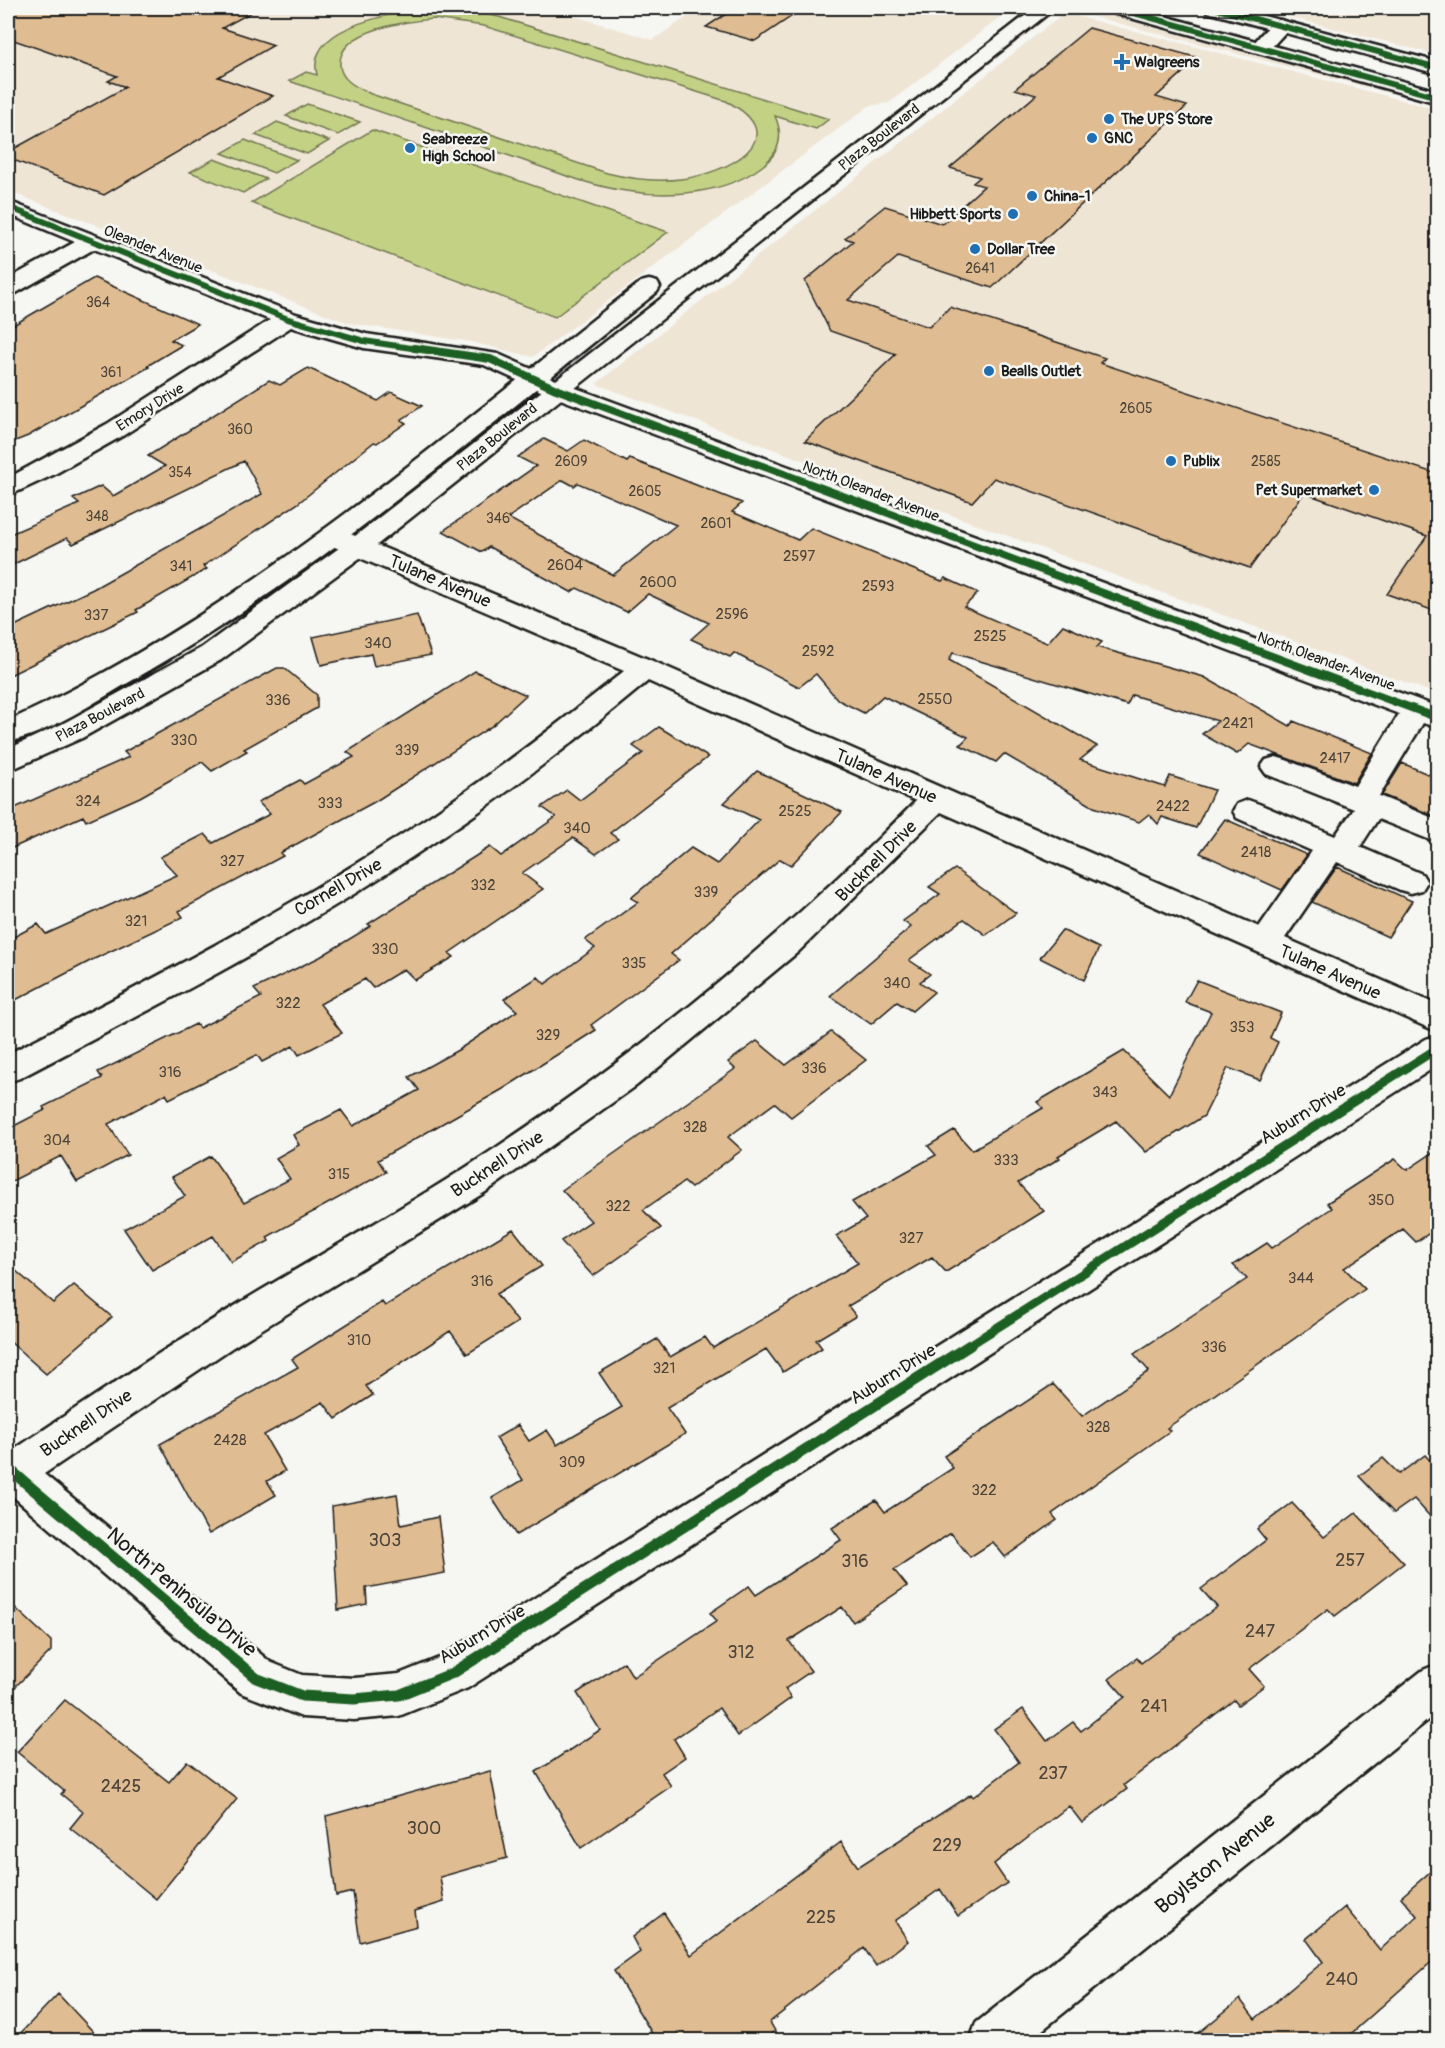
<svg xmlns="http://www.w3.org/2000/svg" width="1445" height="2048" font-family="Pangolin,sans-serif">
  <rect width="100%" height="100%" fill="#f6f6f2"/>
  <filter id="ink" filterUnits="userSpaceOnUse"><feTurbulence type="fractalNoise" baseFrequency=".0167" numOctaves="2"/><feDisplacementMap in="SourceGraphic" scale="12" xChannelSelector="R" yChannelSelector="G"/><feConvolveMatrix kernelMatrix="1 2 1 2 8 2 1 2 1" color-interpolation-filters="sRGB"/></filter>
  <g filter="url(#ink)">
    <path fill="#efe5d5" d="M8,8h540l105,32 47,-32h312l-123,95 -20,3 -336,251 -62,-15 -123,-19 -340,-132z
      M1059,8h25l345,95 -362,-93h-9l-469,368h-2z
      M1255,8h182v47z
      M1064,13l373,96v585l-841,-310z"/>
    <path fill="#c3d185" stroke="#707650" stroke-width="1.5" fill-rule="evenodd" d="M435,9l34,2 30,6 330,102 -13,10 -41,-13c9,20 5,37 -14,51 -36,27 -92,31 -135,24 -42,-6 -82,-24 -122,-37 -71,-24 -143,-49 -215,-73l17,-9 11,3c-13,-51 85,-64 118,-66zM434,19l50,7 242,75c71,37 0,73 -45,78 -25,3 -50,0 -74,-6l-236,-79c-13,-6 -32,-14 -31,-31 0,-34 69,-42 94,-44z
      M307,104l53,18 -22,13 -52,-19z
      M277,122l52,19 -22,13 -52,-19z
      M372,130l296,102 -113,85 -304,-114z
      M245,140l52,20 -23,13 -52,-20z
      M214,159l52,20 -23,14 -53,-21z"/>
    <path fill="#dfbc91" stroke="#1c1c1c" stroke-width="1.5" fill-rule="evenodd" d="M8,8h251l-37,20 52,17 -56,32 55,19 -169,99 -96,-37v-6l118,-65 -18,-6 9,-5 -109,-38z
      M735,8h69l-49,33 -49,-14z
      M1089,28l110,30 -43,39 31,9 -195,182 -94,-31 -50,43 81,27 21,-20 155,51 -5,5 337,111v138l-50,-18 40,-58 -123,-43 -54,75 -256,-90 -22,24 -167,-61 91,-87 -66,-23 -25,-50 48,-40 -8,-3 40,-32 57,18 42,-38 -11,-3 7,-6 -30,-9 86,-73 -21,-6z
      M94,278l104,46 -27,16 11,5 -35,21 2,1 -121,69 -20,8v-116z
      M308,368l70,33 13,-9 31,14 -21,14 5,3 -29,20 -3,-1 -77,62 -94,62 4,3 -71,41 2,2 -130,64v-47l85,-40 169,-95 -18,-33 -171,83 -6,-6 -59,29v-32l71,-31 -6,-5 28,-13 12,10 52,-30 -17,-10 121,-76 11,5z
      M544,439l24,12 16,-11 43,22 3,-3 112,44 -10,9 66,28 13,-12 131,53 3,-3 33,15 -14,14 83,36 16,-18 39,17 -5,5 107,30 86,49 3,-5 79,32 -18,30 -105,-39 -12,10 -35,-20 16,-13 -86,-26 -5,10 -174,-52 -4,7 148,86 -17,14 85,27 5,-11 44,14 -18,38 -34,-11 -4,7 -9,-10 -10,8 -45,-15 -90,-53 -8,8 -36,-17 8,-8 -85,-41 -19,17 -26,-13 -22,-26 -17,13 -65,-34 -4,4 -39,-18 18,-16 -61,-29 -21,18 -50,-24 -6,4 -82,-45 -7,5 -39,-21 93,-65 -18,-9zM563,480l11,6 4,-3 98,42 -63,50 -105,-57z
      M417,615l14,40 -57,11 -3,-12 -50,11 -8,-28z
      M277,668h7l33,27v13l-73,41 3,2 -35,20 -10,-9 -62,35 -54,24 -3,-5 -75,34v-39l121,-54 -5,-5z
      M475,671l51,24 -34,31 -116,75 -96,52 3,3 -104,55 4,6 -91,43 -84,44v-64l30,-16 8,10 131,-59 -17,-18 45,-23 8,9 57,-29 -12,-12 42,-22 4,4 50,-27 -7,-5z
      M659,727l49,30 -98,76 8,6 -22,15 -23,-16 -51,35 21,16 -94,64 5,4 -39,23 -11,-11 -31,19 -8,-9 -45,25 22,29 -43,22 -6,-9 -31,16 -5,-7 -88,44 -3,-5 -58,30 20,31 -51,27 -16,-26 -53,27v-54l37,-19 -2,-3 59,-29 -4,-6 98,-48 3,4 62,-31 -7,-8 66,-32 51,-31 -3,-2 122,-77 11,9 55,-39 -14,-10 25,-17 13,10 63,-47 -10,-7z
      M1402,763l35,15v39l-55,-22z
      M757,771l85,41 -51,53 -11,-6 -109,95 8,6 -88,65 5,5 -93,59 -125,71 8,12 -119,65 2,4 -38,21 -18,-26 -61,34 -28,-41 61,-33 -13,-19 39,-21 33,47 46,-24 -14,-21 23,-13 -6,-10 48,-25 12,16 66,-36 -10,-13 49,-27 59,-39 -13,-12 34,-22 7,7 50,-36 -10,-8 53,-38 -7,-4 60,-50 26,16 42,-44 -35,-17z
      M1225,819l82,36 -25,35 -82,-37z
      M1337,867l75,34 -24,36 -76,-35z
      M955,869l61,44 -30,22 -22,-16 -55,41 21,14 -10,8 14,10 -22,19 -15,-9 -26,22 -41,-28 81,-69 -8,-6 37,-27 -11,-7z
      M1062,930l37,18 -15,32 -44,-22z
      M1197,980l84,33 -11,25 8,4 -18,38 -32,-12 -24,48 -58,36 -30,-31 -58,35 2,2 -42,25 26,28 -98,61 -14,-15 -84,49 8,10 -40,24 6,8 -39,24 -17,-23 -99,59 18,26 -169,101 -24,-37 31,-18 -27,-42 22,-13 11,16 18,-11 10,15 65,-38 -23,-34 58,-34 13,18 35,-20 8,11 145,-85 -22,-27 30,-17 -14,-17 84,-47 -8,-9 26,-16 18,20 71,-42 -6,-6 87,-51 45,44 42,-83 -26,-10z
      M831,1032l35,28 -75,57 -16,-14 -47,34 14,13 -51,38 -7,-6 -41,28 18,18 -68,48 -32,-35 30,-20 -29,-31 173,-121 -7,-7 29,-21 29,24z
      M1437,1150v78l-21,14 -13,-13 -59,39 21,21 -198,139 3,3 -118,83 5,6 -52,37 -12,-15 -23,15 -19,-24 -57,37 13,16 -54,36 -11,-15 -53,34 22,30 -26,18 6,9 -53,38 -19,-28 -45,31 11,18 -23,16 9,13 -90,62 -45,-76 64,-42 -23,-37 47,-31 9,15 84,-56 -7,-8 39,-27 7,9 85,-55 -9,-12 44,-28 9,12 68,-44 -9,-12 109,-72 29,32 67,-45 -15,-17 113,-75 -14,-14 34,-22 5,5 60,-40 -5,-5 68,-44 12,11z
      M513,1229l29,37 -46,28 22,28 -51,32 -17,-23 -84,55 7,9 -37,24 -13,-17 -59,33 21,36 -18,10 9,14 -67,39 -49,-90 138,-77 -6,-8 90,-57 3,4z
      M8,1264l45,39 21,-18 38,32 -66,57 -38,-34z
      M1425,1455l12,13v56l-23,-25 -20,14 -35,-37 24,-18 16,16z
      M397,1494l4,31 37,-8 7,56 -79,15 1,16 -29,6 -6,-104z
      M1292,1503l32,34 32,-24 48,50 -69,53 -7,-7 -79,60 15,17 -26,19 -4,-5 -110,85 3,4 -45,34 -13,-17 -75,58 13,19 -49,33 -18,-27 -45,32 13,20 -32,25 -12,-18 -94,74 5,9 -12,9h-107l-42,-69 26,-19 -8,-15 32,-24 27,42 150,-113 17,25 113,-73 2,3 46,-35 -25,-33 29,-20 24,32 26,-19 8,9 44,-34 -16,-18 28,-21 4,5 76,-56 -16,-18 65,-49 -9,-11z
      M8,1601l43,40v10l-43,43z
      M65,1700l104,82 18,-21 50,38 -81,100 -86,-71 13,-16 -22,-18 3,-3 -47,-39z
      M490,1771l17,87 -67,19 4,25 -29,9 2,15 -57,16 -7,-50 -17,4 -10,-80z
      M1437,1866v91l-93,83h-154l50,-41 15,20 68,-57 -17,-23 39,-32 35,43 37,-34 -16,-19z
      M58,1994l43,46h-87z"/>
    <g fill="none" stroke-linecap="round" stroke-linejoin="round">
      <defs>
        <path id="minor" d="M1281,20l10,6 -22,24h-14l-3,-4c7,-10 18,-23 29,-26z
          M8,201l288,113 70,20 132,20 67,30 873,323v21l-15,-5 -44,73 59,24v23l-60,-24 -18,28 62,27 5,8 -5,8 -11,3 -11,-3 -63,-28 -52,76 153,67v27l-497,-220 -143,140 -162,134 -149,105 -254,156 -189,127 226,188 32,13 52,3 45,-4 40,-16 987,-619 12,-4v30l-970,623 -69,28 -45,4 -52,-3 -61,-24 -233,-201v-42l4,1c76,-51 152,-102 231,-150 85,-51 172,-99 254,-154 152,-101 292,-216 419,-346l-268,-120c-70,58 -142,114 -218,164 -130,88 -271,160 -410,233l-12,4v-28c135,-70 273,-140 401,-224 75,-49 146,-103 215,-159l-301,-129 -4,-6 4,-6 9,-2 9,2 314,132 604,265 53,-76 -75,-33 -4,-7 4,-7 11,-4 11,4 76,32 19,-27 -88,-35 -5,-7 5,-7 10,-3 10,3 69,26 44,-72 -852,-320 -63,-29 -120,-17 -73,-21 -167,108 -71,40 -45,21v-18l99,-54 163,-104 -176,-71 -78,44 -8,2v-16l67,-37 -67,-28z
          M1438,1664v48l-408,328h-60l6,-17 447,-353z"/>
        <path id="tertiary" d="M1035,8h20l-687,544 -147,108 -139,78 -74,33v-22l54,-25 139,-76 149,-108z
          M649,280l8,2 3,5 -3,5c-170,134 -335,280 -524,388 -37,21 -83,53 -125,62v-21c230,-104 434,-284 633,-439z"/>
        <path id="primary" d="M1107,8h28l303,83v12l-329,-91z
          M1205,8h29l204,54v12l-231,-62z"/>
      </defs>
      <use href="#minor" stroke="#1c1c1c" stroke-width="5"/>
      <use href="#tertiary" stroke="#1c1c1c" stroke-width="5"/>
      <use href="#primary" stroke="#1c1c1c" stroke-width="5"/>
      <use href="#minor" fill="#f6f6f2" fill-rule="evenodd"/>
      <use href="#tertiary" fill="#f6f6f2" fill-rule="evenodd"/>
      <use href="#primary" fill="#f6f6f2" fill-rule="evenodd"/>
      <defs>
        <path id="cycleway-far3" d="M1116,8l322,89
          M1214,8l224,60
          M8,207l280,112 76,22 61,9"/>
        <path id="cycleway-far2" d="M414,348l76,11 66,30 882,329"/>
        <path id="cycleway-far1" d="M968,1346l470,-298"/>
        <path id="cycleway" d="M8,1468l248,210 46,18 52,3 45,-4 54,-22 517,-328"/>
      </defs>
      <use href="#cycleway-far3" stroke="#f6f6f2" stroke-width="8"/>
      <use href="#cycleway-far2" stroke="#f6f6f2" stroke-width="10"/>
      <use href="#cycleway-far1" stroke="#f6f6f2" stroke-width="13"/>
      <use href="#cycleway" stroke="#f6f6f2" stroke-width="15"/>
      <use href="#cycleway-far3" stroke="#1b5e20" stroke-width="6"/>
      <use href="#cycleway-far2" stroke="#1b5e20" stroke-width="8"/>
      <use href="#cycleway-far1" stroke="#1b5e20" stroke-width="9"/>
      <use href="#cycleway" stroke="#1b5e20" stroke-width="11"/>
    </g>
  </g>
  <g fill="#1f6fb2" stroke="#f6f6f2" stroke-width="2">
    <path d="M1119 53h6v6h6v6h-6v6h-6v-6h-6v-6h6z"/>
    <circle cx="1109" cy="119" r="6"/>
    <circle cx="1092" cy="138" r="6"/>
    <circle cx="410" cy="148" r="6"/>
    <circle cx="1032" cy="196" r="6"/>
    <circle cx="1013" cy="214" r="6"/>
    <circle cx="975" cy="249" r="6"/>
    <circle cx="989" cy="371" r="6"/>
    <circle cx="1171" cy="461" r="6"/>
    <circle cx="1374" cy="490" r="6"/>
  </g>
  <g text-anchor="middle" stroke-width="5" stroke-linejoin="round" paint-order="stroke">
    <g font-size="14" fill="#4d4439">
      <text x="980" y="273">2641</text>
      <text x="98" y="307">364</text>
      <text x="111" y="377">361</text>
      <text x="1136" y="413">2605</text>
      <text x="240" y="434">360</text>
      <text x="571" y="466">2609</text>
      <text x="1266" y="466">2585</text>
      <text x="180" y="477">354</text>
      <text x="645" y="496">2605</text>
      <text x="97" y="521">348</text>
      <text x="498" y="523">346</text>
      <text x="716" y="528">2601</text>
    </g>
    <g font-size="15" font-weight="bold" fill="#1c1c1c" stroke="#f6f6f2" text-anchor="start">
      <text x="1134" y="67">Walgreens</text>
      <text x="1121" y="124">The UPS Store</text>
      <text x="1104" y="143">GNC</text>
      <text x="422" y="144">Seabreeze<tspan x="422" dy="17">High School</tspan></text>
      <text x="1044" y="201">China-1</text>
      <text x="1001" y="219" text-anchor="end">Hibbett Sports</text>
      <text x="987" y="254">Dollar Tree</text>
      <text x="1001" y="376">Bealls Outlet</text>
      <text x="1183" y="466">Publix</text>
      <text x="1362" y="495" text-anchor="end">Pet Supermarket</text>
    </g>
    <g font-size="15" fill="#1c1c1c" stroke="#f6f6f2">
      <text transform="translate(879 137) rotate(-38)" y="5">Plaza Boulevard</text>
      <text transform="translate(153 249) rotate(22)" y="5">Oleander Avenue</text>
      <text transform="translate(150 407) rotate(-32)" y="5">Emory Drive</text>
      <text transform="translate(497 437) rotate(-39)" y="5">Plaza Boulevard</text>
      <text transform="translate(871 491) rotate(21)" y="5">North Oleander Avenue</text>
      <text transform="translate(1326 661) rotate(20)" y="5">North Oleander Avenue</text>
      <text transform="translate(100 715) rotate(-28)" y="5">Plaza Boulevard</text>
    </g>
    <g font-size="15" fill="#4d4439">
      <text x="799" y="561">2597</text>
      <text x="565" y="570">2604</text>
      <text x="181" y="571">341</text>
      <text x="658" y="587">2600</text>
      <text x="878" y="591">2593</text>
      <text x="732" y="619">2596</text>
      <text x="96" y="620">337</text>
      <text x="990" y="641">2525</text>
      <text x="378" y="648">340</text>
      <text x="818" y="656">2592</text>
      <text x="935" y="704">2550</text>
      <text x="278" y="705">336</text>
      <text x="1238" y="728">2421</text>
      <text x="184" y="745">330</text>
      <text x="407" y="755">339</text>
      <text x="1335" y="763">2417</text>
      <text x="88" y="806">324</text>
      <text x="330" y="808">333</text>
      <text x="1173" y="811">2422</text>
      <text x="795" y="816">2525</text>
      <text x="577" y="833">340</text>
      <text x="1256" y="857">2418</text>
      <text x="232" y="866">327</text>
      <text x="483" y="890">332</text>
      <text x="706" y="897">339</text>
      <text x="136" y="926">321</text>
      <text x="385" y="954">330</text>
      <text x="634" y="968">335</text>
      <text x="897" y="988">340</text>
      <text x="288" y="1008">322</text>
      <text x="1242" y="1032">353</text>
      <text x="548" y="1040">329</text>
      <text x="814" y="1073">336</text>
      <text x="170" y="1077">316</text>
      <text x="1105" y="1097">343</text>
      <text x="695" y="1132">328</text>
      <text x="57" y="1145">304</text>
      <text x="1006" y="1165">333</text>
      <text x="339" y="1179">315</text>
      <text x="1381" y="1205">350</text>
      <text x="618" y="1211">322</text>
      <text x="911" y="1243">327</text>
      <text x="1301" y="1283">344</text>
      <text x="482" y="1286">316</text>
      <text x="359" y="1345">310</text>
      <text x="1214" y="1352">336</text>
      <text x="664" y="1373">321</text>
      <text x="1098" y="1432">328</text>
      <text x="230" y="1445">2428</text>
      <text x="572" y="1467">309</text>
      <text x="984" y="1495">322</text>
    </g>
    <g font-size="18" fill="#1c1c1c" stroke="#f6f6f2">
      <text transform="translate(440 581) rotate(23)" y="6">Tulane Avenue</text>
      <text transform="translate(886 776) rotate(24)" y="6">Tulane Avenue</text>
      <text transform="translate(876 861) rotate(-45)" y="6">Bucknell Drive</text>
      <text transform="translate(338 887) rotate(-30)" y="6">Cornell Drive</text>
      <text transform="translate(1330 972) rotate(24)" y="6">Tulane Avenue</text>
      <text transform="translate(1303 1114) rotate(-32)" y="6">Auburn Drive</text>
      <text transform="translate(497 1164) rotate(-33)" y="6">Bucknell Drive</text>
      <text transform="translate(893 1374) rotate(-32)" y="6">Auburn Drive</text>
      <text transform="translate(86 1423) rotate(-34)" y="6">Bucknell Drive</text>
      <text transform="translate(482 1634) rotate(-31)" y="6">Auburn Drive</text>
    </g>
    <g font-size="18" fill="#4d4439">
      <text x="385" y="1546">303</text>
      <text x="1350" y="1566">257</text>
      <text x="855" y="1567">316</text>
      <text x="1260" y="1637">247</text>
      <text x="741" y="1658">312</text>
      <text x="1154" y="1712">241</text>
      <text x="1053" y="1779">237</text>
      <text x="121" y="1792">2425</text>
      <text x="424" y="1834">300</text>
      <text x="947" y="1851">229</text>
      <text x="821" y="1923">225</text>
      <text x="1342" y="1985">240</text>
    </g>
    <g font-size="21" fill="#1c1c1c" stroke="#f6f6f2">
      <text transform="translate(182 1592) rotate(40)" y="7">North Peninsula Drive</text>
      <text transform="translate(1215 1863) rotate(-39)" y="7">Boylston Avenue</text>
    </g>
  </g>
  <rect width="1445" height="2048" fill="none" stroke="#f6f6f2" stroke-width="30"/>
  <rect x="15" y="15" width="1415" height="2018" fill="none" stroke="#1c1c1c" stroke-width="2" filter="url(#ink)"/>
</svg>
